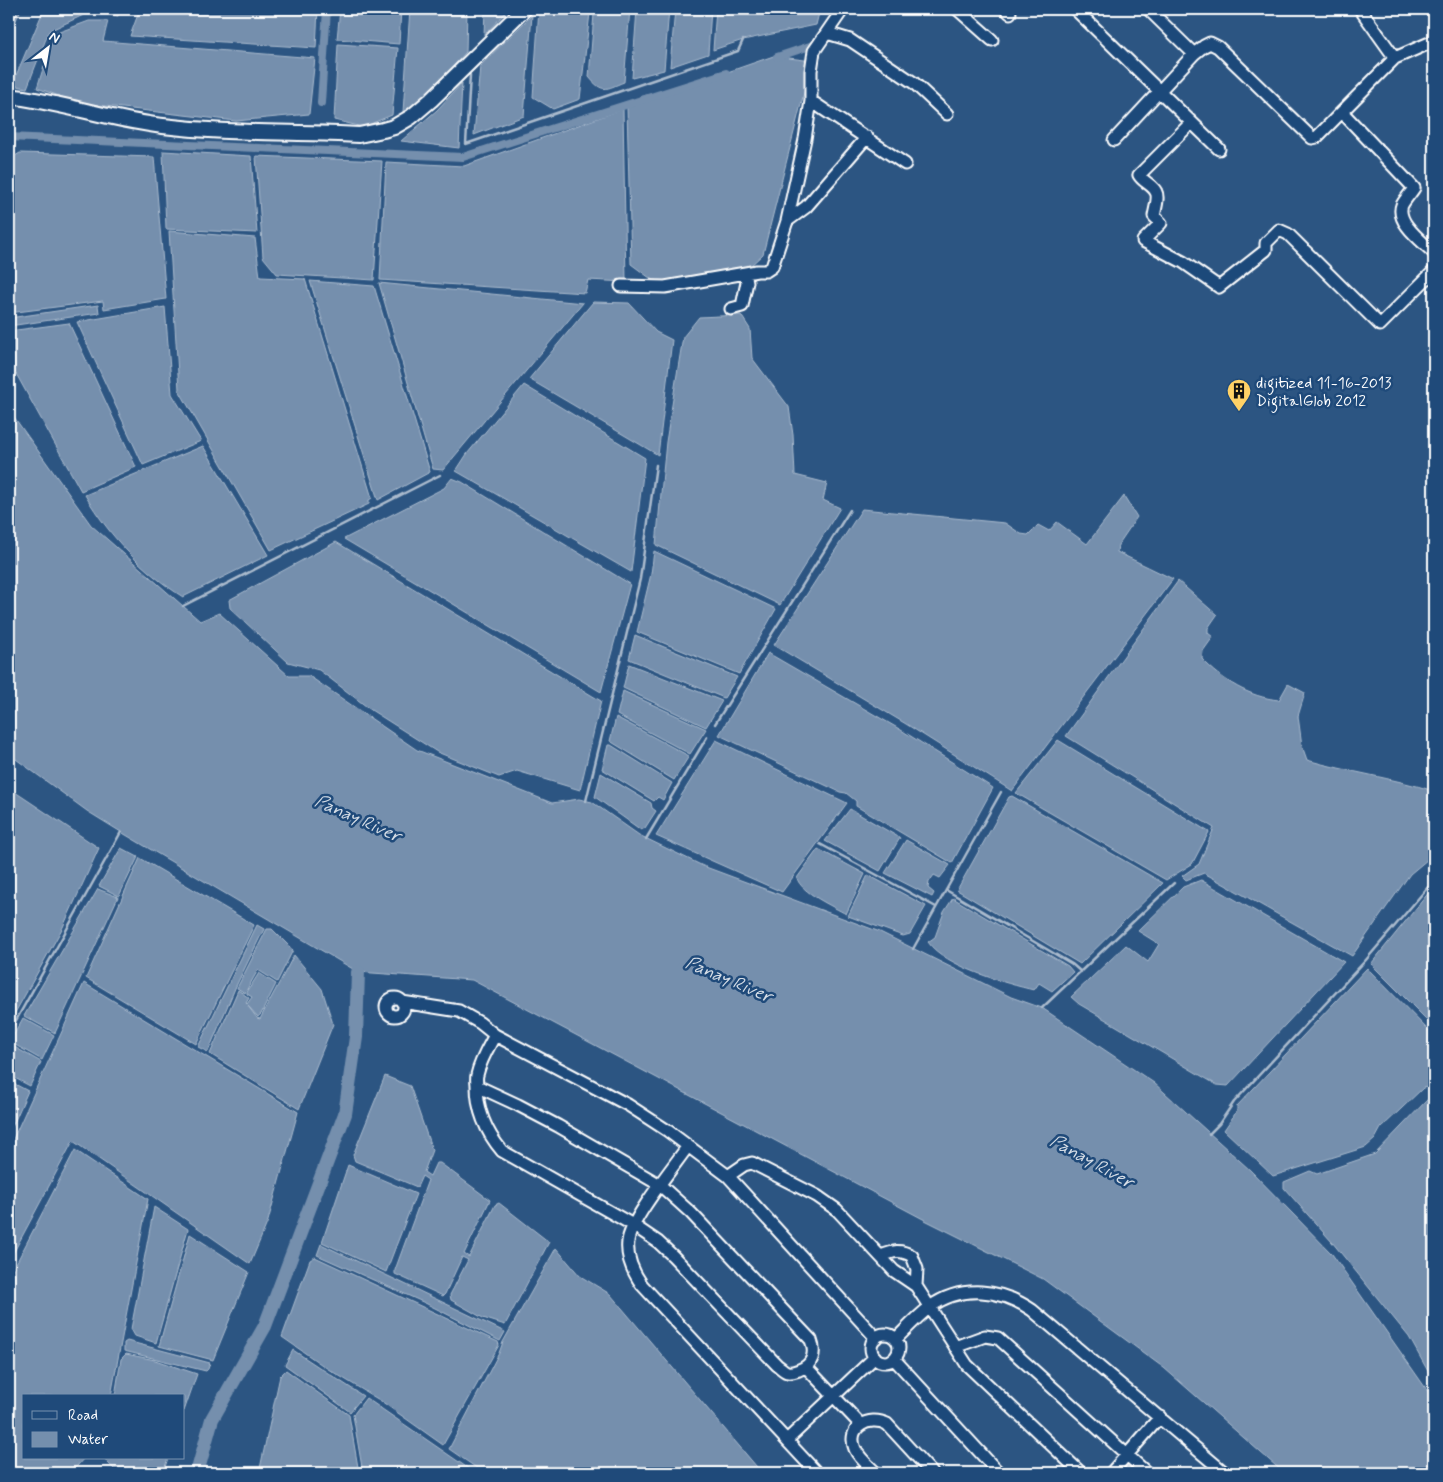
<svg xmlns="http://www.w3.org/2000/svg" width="1443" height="1482" font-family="Mynerve,sans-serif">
  <rect width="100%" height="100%" fill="#2c5582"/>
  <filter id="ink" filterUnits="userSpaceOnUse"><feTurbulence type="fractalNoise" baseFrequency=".02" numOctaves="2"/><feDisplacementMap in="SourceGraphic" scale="10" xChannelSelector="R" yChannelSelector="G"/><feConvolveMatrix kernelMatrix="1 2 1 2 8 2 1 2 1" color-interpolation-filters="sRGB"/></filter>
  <g filter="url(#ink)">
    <path fill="#748fad" stroke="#acbcce" d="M9,9h12l-12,27z
      M44,9h76l-2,7 -26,-5 -43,20 -22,57 -15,-3z
      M140,9h178l-2,39 -186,-12z
      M340,9h61l-2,35 -62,-5z
      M410,9h57l-1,43 -43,49 -20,11z
      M485,9h24l-25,26z
      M539,9h91l-6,73c-18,7 -21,12 -35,-5l5,-63 -4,-1 -10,86 -27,10 -20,-12z
      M637,9h32l-5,61 -32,8z
      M675,9h36l-3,45 -38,13z
      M716,9h104l-4,16 -73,15 -30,10z
      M532,15l-8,101 -50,19 6,-69z
      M89,21h19l-5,20 212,17 -6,56 -73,7 -157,-18 -42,-15 17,-54z
      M338,44l60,4 -6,67 -29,12 -29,-7z
      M785,52l4,6 23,3 -49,193 -15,14 -86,19 -31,-23 -4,-157z
      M462,83l-3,65 -58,-7 36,-31z
      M623,109l3,173 -38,-2 -3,13 -205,-13 6,-118 78,4z
      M163,151l88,5 6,77 -91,-4z
      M20,153l134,4 12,142 -62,10 -1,-8 -94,12v-152l1,-2z
      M256,156l126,5 -8,119 -97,-6 -14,-17z
      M169,231l86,7 5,39 45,2 67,219 -3,2v4l-98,46 -92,-160z
      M310,281l64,5 56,186 -52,28z
      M379,283l204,20 -140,167 -10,-1z
      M593,302l36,1 27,29 16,8 -14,115 -129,-76z
      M98,305l1,8 -90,13v-8z
      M165,307l7,87 29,47 -58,24 -66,-143z
      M741,315l9,14 2,29 37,49 4,28 2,40 32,8 -4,17 17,8 -60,97 -124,-60 10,-103 17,-105 16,-20z
      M69,323l67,144 -55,24 -72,-130v-30z
      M524,385l121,73 -14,114 -175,-101 11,-17z
      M9,410l82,115 109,96 19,-8 70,63h20l108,74 135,53 27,-4 13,3 47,33 64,31 177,66 131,65 31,11 112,75 96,87 82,84 102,146v73h-150l-120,-105 -121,-89 -118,-59 -453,-240 -114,-8 -237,-140 -34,-21 -78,-57z
      M203,446l65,109 -85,42c-41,-26 -73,-60 -98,-102z
      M452,478l10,4 168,102 -29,108 -257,-153 100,-51z
      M1124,496l13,21 -19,28 -1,7 56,27 -161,212 -106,-67 -132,-79 88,-136 143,14 16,11 7,1 10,-10 11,6 8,-9 30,22z
      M336,542l265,159 -21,89 -63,-19 -18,6 -62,-25 -66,-42 -52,-40 -31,-8 -58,-54 -1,-8z
      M654,551l122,58 -37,65 -102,-42 14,-58z
      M1178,581l39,34 -9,13v5l5,4 -10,14 -1,8c21,22 47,38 77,41l9,-16 17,9 -7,23 4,30 5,14c42,12 86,18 127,31v63l-24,20 -58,82 -148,-83 -18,7 -4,-4 17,-12 15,-36 -148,-92z
      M635,635l102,42 -13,21 -95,-39z
      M768,653l133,77 92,58 -41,75 -96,-57v-5l-10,-8 -6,-1 -121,-57z
      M629,664l93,37 -16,26 -83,-39z
      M623,691l83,38 -16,25 -73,-39z
      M616,717l73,39 -15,24 -64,-39z
      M716,740l131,63 -65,89 -126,-56z
      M1058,740l151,92 -17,32 -26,16 -150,-87z
      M608,745h3l61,38 -9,17 -5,-3 -4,4 -52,-32z
      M601,773l50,30 1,5 4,3 -11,17 -4,2 -46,-33z
      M9,788l90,60 -36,79 -52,93h-2z
      M1012,796l151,87 -83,81 -123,-74 52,-93z
      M850,809l50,29 -20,33 -55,-30z
      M906,840l44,25 -10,13 -6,-3 -5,7 -1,6 6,5 -2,4 -47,-24z
      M121,848l17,9 -19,39 -20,-10z
      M818,849l47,25 -19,40c-12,-7 -46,-22 -49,-36z
      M140,858l114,67 -58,119 -110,-66z
      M868,875l58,31 -16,28 -7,2 -55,-20z
      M1201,880l143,82 -116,124 -11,-1 -138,-81 -8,-7 55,-52 22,17 11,-18 -21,-13 45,-44z
      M98,889l20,8 -63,136 -31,-17z
      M1430,891l4,4v132l-63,-63z
      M953,898l115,68 5,6 -21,19 -13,-8 -5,7c-27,-6 -90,-24 -106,-48l7,-5 9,-25z
      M257,925l7,4 -28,57 -28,66 -10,-5z
      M267,929h5l21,21 -16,32 -19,-12 -13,23 -8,-5z
      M294,955l28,34 11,35 -34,85 -89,-55 28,-64 11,8 -3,5 1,1 5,-7 -5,-3v-2l12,-19 17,11 -15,30 -3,3 -10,-11 9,12 3,1z
      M1367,968l67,68v46l-2,4 -9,2 -42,40 -6,11 -9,8 -93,29 -49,-46 13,-19v-5z
      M84,983l214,129 -30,109 -18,43 -177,-123 -64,120v-113z
      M23,1018l31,17 -12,25 -32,-18z
      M9,1044l32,18 -11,24 -21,-11z
      M385,1076l25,10 22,64 -8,22 6,4 6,-13h4l50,37 -26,54 5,3 26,-52 4,-2 50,39 -44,83 -22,-7 -32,-18 -1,-5 18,-35 -6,-3 -17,37 -2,2 -48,-22v-4l33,-90 -6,-4 -5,11 -62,-26 -2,-6z
      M9,1081l19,10 -19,43z
      M1434,1098v284l-25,-45 -77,-95 -48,-54v-6l26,-11 7,3 58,-20 53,-55z
      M75,1150l73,49 -37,197h-87v62h60l-13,15 -17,-6 -7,6h-38v-196z
      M348,1165l68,29 -30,78 -64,-30z
      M154,1207l34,22 -32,114 -21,-7 -4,-7z
      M190,1234l59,38 -36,88 -54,-14z
      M321,1244l184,88 -5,9 -75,-38 -108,-48z
      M556,1248l24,28 30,18 152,179h-278l-35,-24 50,-96 4,-11z
      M315,1257l183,85 1,3 -56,100 -62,-44 -53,-32 -46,-32 28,-77z
      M127,1341l83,22 -2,6 -2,2 -82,-20v-8z
      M293,1350l70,46 -13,16 -65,-47z
      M126,1354l29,6 42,14 -13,37v-15h-69l6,-37z
      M286,1370l63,45 10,58h-100l21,-97z
      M366,1398l109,75h-112l-10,-58z
      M106,1458h62l-5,15h-45l-12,-12z"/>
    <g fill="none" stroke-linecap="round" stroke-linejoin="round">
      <path stroke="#acbcce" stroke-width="2.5" d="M470,75l-4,69 272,-93 5,-11
        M183,606l257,-131
        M715,724l135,-214
        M586,801l54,-222 16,-114
        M646,839l61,-102
        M820,844l116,63
        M946,890l126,74 9,8
        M913,949l88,-157
        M1042,1008l132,-125
        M9,1033l112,-201
        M1209,1134l10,-10 15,-22 131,-141 63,-74"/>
      <path stroke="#748fad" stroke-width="8" d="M777,57l39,-13
        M321,103l6,-94
        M9,137l454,20 263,-84"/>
      <path stroke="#748fad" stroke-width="14" d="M197,1473l15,-54 53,-93 80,-212 11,-77 2,-65"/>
      <defs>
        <path id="minor" d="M957,9l35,31
          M1006,9l4,4
          M1075,9l144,140
          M1148,9l46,45
          M1360,9l35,49
          M827,33l23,7 64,43 33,31
          M811,101l94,63
          M1342,112l72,76c-3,5 -9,11 -12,17 -7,17 21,37 32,48
          M1191,123l-52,52c4,7 14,10 17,17 3,5 -1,18 -2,24l7,7 -18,18 40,21 36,25 47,-37v-7l13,-13 9,4 92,91 54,-54
          M1114,140l80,-86 10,-8 6,-3 8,4 94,91 5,-1 78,-79 39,-17
          M787,221l19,-14 61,-70
          M621,286l44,1 92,-16h9l6,-4 15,-46 18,-82 6,-38v-30l3,-20 29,-42
          M731,309l11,-3 5,-24 -2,-9
          M386 1007a9 9 0 1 1 18 0a9 9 0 1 1-18 0Z
          M402,1002l57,9 21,12 15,12 133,70 40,26 60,45 148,162
          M477,1086l41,19 40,21 102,59 31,28 120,127c5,13 2,25 -12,30 -3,1 -8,3 -12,2 -3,-1 -7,-5 -10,-7l-104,-109 -15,-14 -25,-17 -131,-74c-16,-19 -25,-40 -25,-65 0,-4 -1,-7 0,-11 3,-14 11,-27 18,-40
          M688,1146c-14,20 -59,75 -60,96 -2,16 5,30 14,43l175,188
          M728,1176l16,-11 8,-2 65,33 20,14 57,61 22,15 51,79 114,108
          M881,1256c13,-5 19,-7 31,0l5,13 -1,17
          M871 1348a14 14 0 1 1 28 0a14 14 0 1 1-28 0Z
          M896,1339c11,-11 22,-23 34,-32 32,-23 71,-18 102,3l193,163
          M955,1347l30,-11 13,2 149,135
          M894,1359l105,114
          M806,1367l55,58
          M787,1440l88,-83
          M876,1473c-7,-7 -17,-15 -21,-24 -9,-22 14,-34 32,-25l45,49
          M1111,1473l49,-56"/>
        <path id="major" d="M9,96c52,6 102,24 154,30 57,7 118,6 176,8l20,1 24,-5 11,-3 17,-10 20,-17 93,-91"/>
      </defs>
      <use href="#minor" stroke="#fff" stroke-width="15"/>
      <use href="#major" stroke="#fff" stroke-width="18"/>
      <use href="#minor" stroke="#1f4a7a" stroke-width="11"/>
      <use href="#major" stroke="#1f4a7a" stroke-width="14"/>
    </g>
  </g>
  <defs>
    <symbol id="building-pin" viewBox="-11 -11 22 30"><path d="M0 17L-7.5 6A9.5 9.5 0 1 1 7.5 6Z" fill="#ffd166" stroke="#1f4a7a"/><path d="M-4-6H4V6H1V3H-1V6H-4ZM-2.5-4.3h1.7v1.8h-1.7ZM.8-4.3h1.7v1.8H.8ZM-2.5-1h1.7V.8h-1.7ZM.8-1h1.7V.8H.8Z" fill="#111"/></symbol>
  </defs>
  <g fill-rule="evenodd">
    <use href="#building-pin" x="1225" y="377" width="28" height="38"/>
  </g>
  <g text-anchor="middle" stroke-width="5" stroke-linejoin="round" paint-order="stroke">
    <g font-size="16" fill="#fff" stroke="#1f4a7a" text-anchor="start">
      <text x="1256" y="388">digitized 11-16-2013<tspan x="1256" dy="18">DigitalGlob 2012</tspan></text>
    </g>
    <g font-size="18" font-style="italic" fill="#d5dde6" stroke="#1f4a7a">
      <text transform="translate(358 818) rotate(24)" y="6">Panay River</text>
      <text transform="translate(729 979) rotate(23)" y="6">Panay River</text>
      <text transform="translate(1092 1161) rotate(29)" y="6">Panay River</text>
    </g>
  </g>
  <rect width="1443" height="1482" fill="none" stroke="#1f4a7a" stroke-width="30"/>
  <rect x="15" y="15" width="1413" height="1452" fill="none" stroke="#fff" stroke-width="2" filter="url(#ink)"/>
  <rect x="22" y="1394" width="162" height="65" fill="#1f4a7a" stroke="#7992af"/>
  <rect x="32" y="1411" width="25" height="8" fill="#1f4a7a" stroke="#7992af"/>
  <text x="68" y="1420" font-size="15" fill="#ffffff">Road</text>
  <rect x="32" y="1432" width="25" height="15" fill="#748fad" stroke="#7992af"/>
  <text x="68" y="1444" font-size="15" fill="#ffffff">Water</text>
  <g transform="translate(48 48) rotate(31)" stroke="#1f4a7a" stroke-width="4" paint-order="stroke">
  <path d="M0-4L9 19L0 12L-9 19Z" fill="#ffffff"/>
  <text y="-8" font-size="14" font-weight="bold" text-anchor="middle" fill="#ffffff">N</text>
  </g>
</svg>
